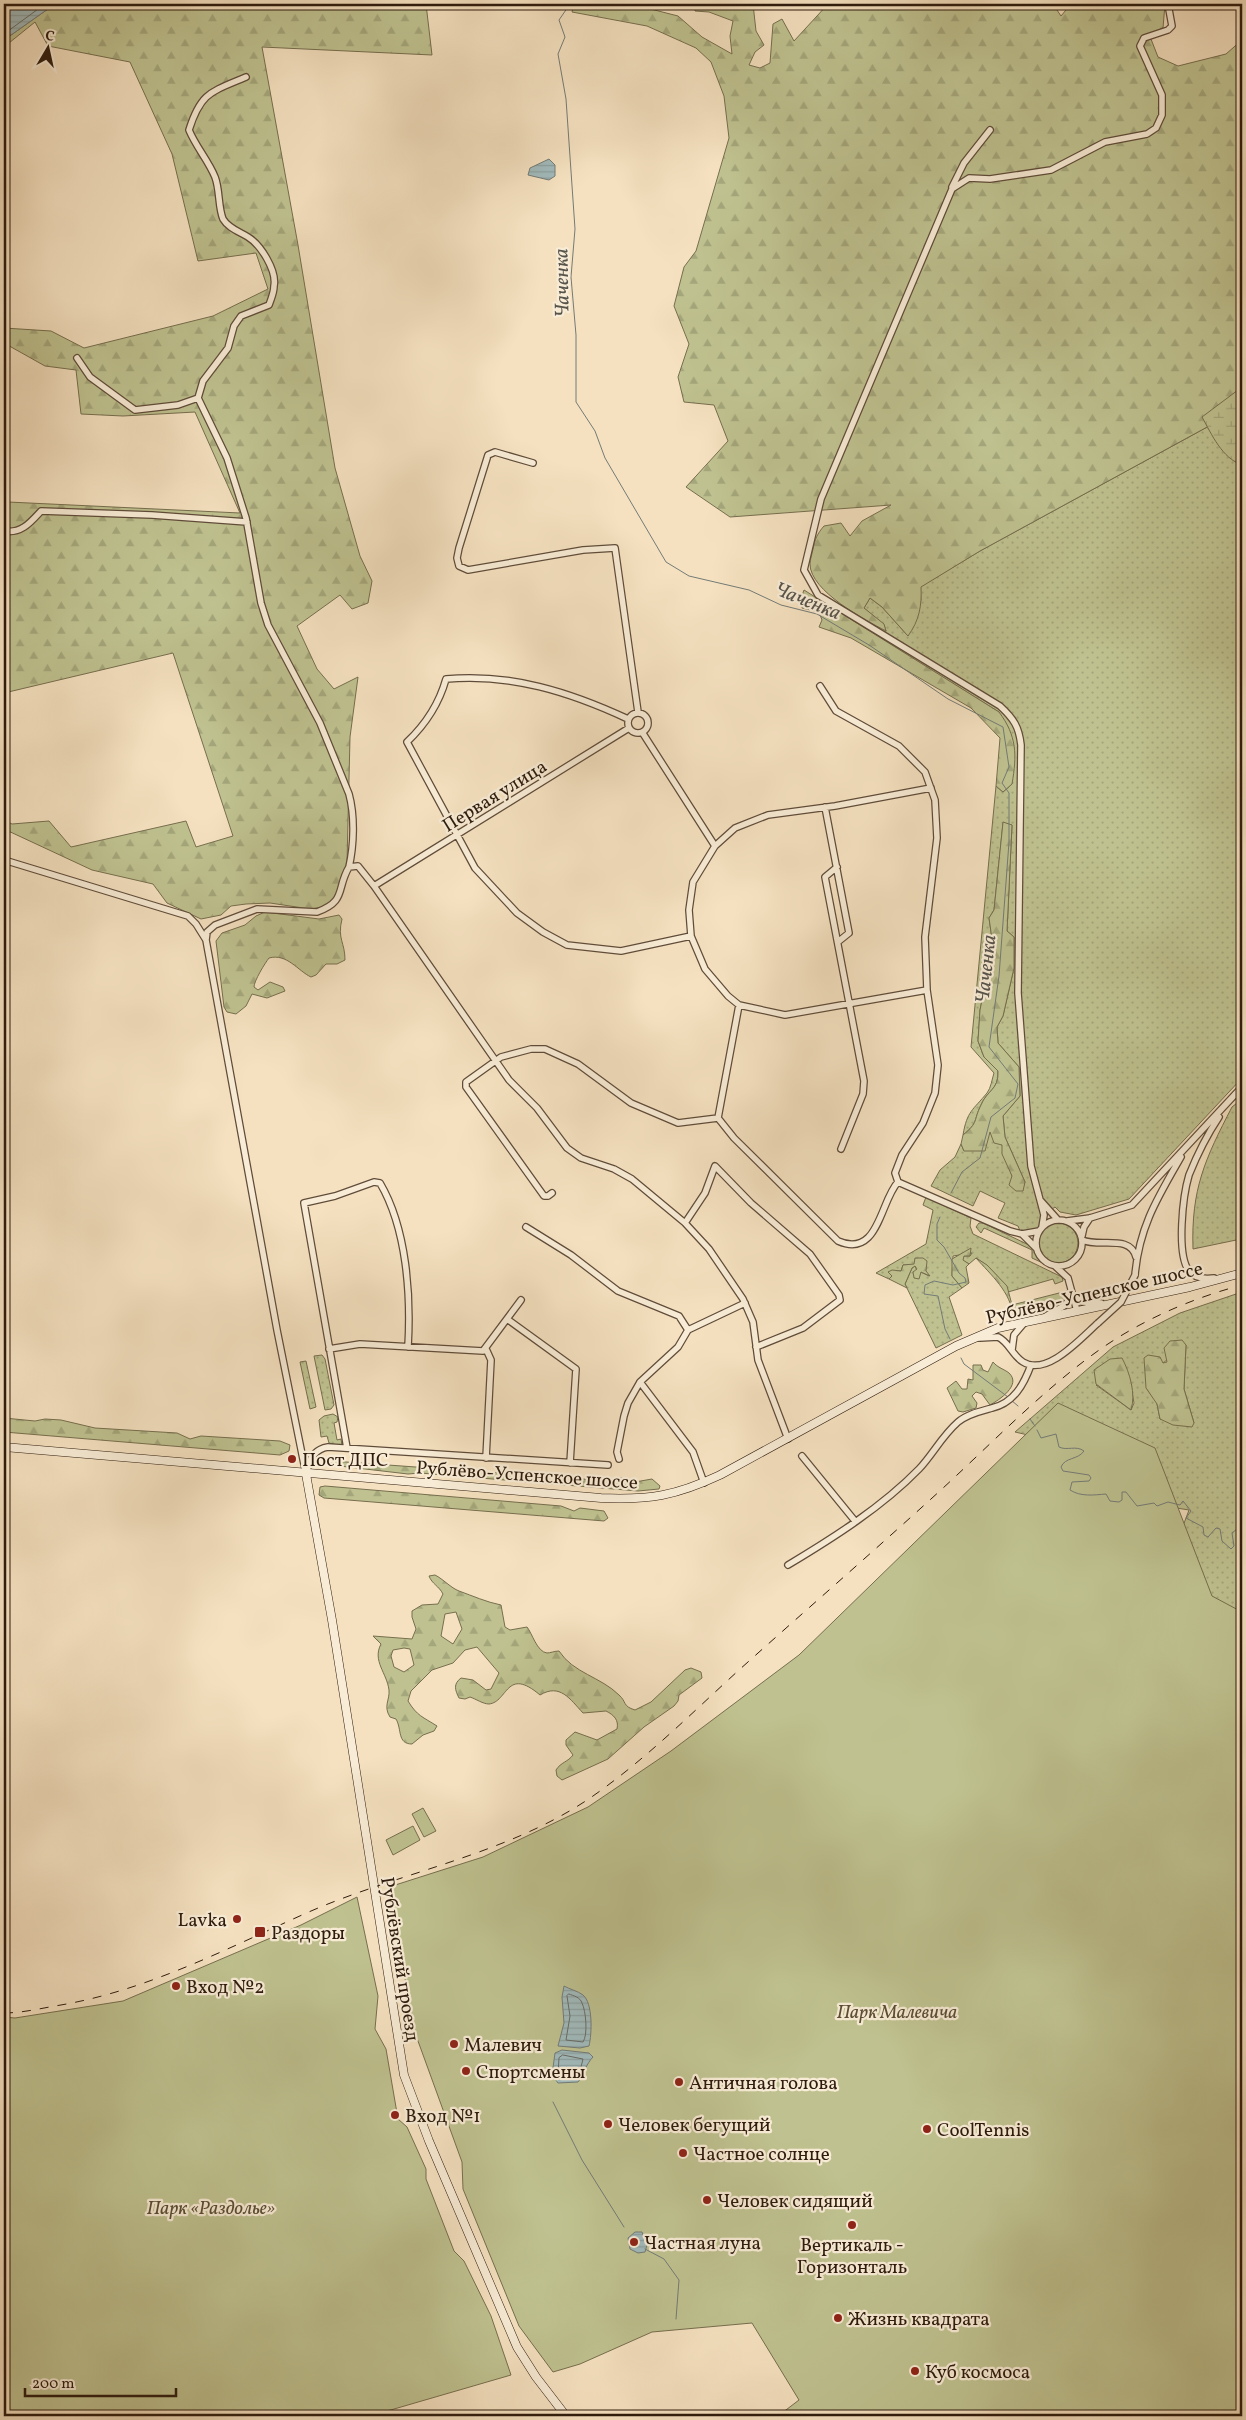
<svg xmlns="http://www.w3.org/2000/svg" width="1246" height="2420" font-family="Vollkorn,serif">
  <defs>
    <pattern id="grass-dots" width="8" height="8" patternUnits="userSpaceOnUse" patternTransform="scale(1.25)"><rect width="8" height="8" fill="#bfc290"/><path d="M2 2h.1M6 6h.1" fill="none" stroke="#a4a67b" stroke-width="1.8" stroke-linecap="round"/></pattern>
    <pattern id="forest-firs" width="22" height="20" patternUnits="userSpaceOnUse" patternTransform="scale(1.25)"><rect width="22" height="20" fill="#bfc290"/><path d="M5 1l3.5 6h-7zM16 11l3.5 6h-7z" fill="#a4a67b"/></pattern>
    <pattern id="wetland-marsh" width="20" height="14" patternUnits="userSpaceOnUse" patternTransform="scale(1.25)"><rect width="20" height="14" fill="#bfc290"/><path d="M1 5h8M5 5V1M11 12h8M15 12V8" fill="none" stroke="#a4a67b"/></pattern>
    <pattern id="water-rules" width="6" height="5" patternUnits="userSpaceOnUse" patternTransform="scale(1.25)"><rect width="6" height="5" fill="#a1bbbd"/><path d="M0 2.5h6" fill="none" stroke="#8ba0a1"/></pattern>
  </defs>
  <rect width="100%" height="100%" fill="#f5e1c0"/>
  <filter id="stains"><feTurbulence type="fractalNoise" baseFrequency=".004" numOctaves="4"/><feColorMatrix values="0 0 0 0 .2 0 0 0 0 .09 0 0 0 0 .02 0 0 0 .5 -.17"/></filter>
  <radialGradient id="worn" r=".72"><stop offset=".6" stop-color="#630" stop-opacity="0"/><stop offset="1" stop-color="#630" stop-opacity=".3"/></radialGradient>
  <path fill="url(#grass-dots)" stroke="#766e4e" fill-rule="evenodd" d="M1242,408v670l-113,121 -53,16 -16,-3 -5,-5 -12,8 -5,15 -18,1 -2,-5 -20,-8 7,-15 -25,-12 -7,15 -42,-20 9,-16 15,-13 6,-13 3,7 26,-20 12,14 10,31 10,15 3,-9 -20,-45 -2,-21 17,-20 -1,-29 -21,-24 -1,-16 6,-11 11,-48v-31l-7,-6 5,-106 -9,-2 -9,87 -5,8 3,21 -5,9v28l-7,34 -2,31 6,16 14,14c1,19 -11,19 -17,34 -8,16 -2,17 -18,30 4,-24 10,-25 24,-42 4,-5 5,-14 7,-20l-23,-26 25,-261 7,6 9,-8 -13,-72 -118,-73 5,-8 -2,-6 -20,-17 6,-10 12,9 26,29 13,-36 -1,-13 60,-36z
    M1242,1090l-1,149 -48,10c-2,-60 12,-90 39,-142l5,-4 -1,-6z
    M926,1197l45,21 -1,8 3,8 89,43 1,4 -8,3 -2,-5 -45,13c-7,-14 -18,-25 -32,-34l-7,6 -7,-4 2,-4h6l2,-3 -19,3 -1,20 10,12 -13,9 13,38 -26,13 -31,-64 7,-16 3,-2 4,10 2,-4 8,4c-6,-10 -15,-12 -26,-11l-2,6 -13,1 5,4 -4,3 -13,-6 50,-29 7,-34 -10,-5z
    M979,1223h4l48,23 14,18 -13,-6v-8l-48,-22 -3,5 -5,-6z
    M1038 1243a20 20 0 1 1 40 0a20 20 0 1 1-40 0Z
    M1242,1292v331l-32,-19 -30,-70 9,-24 -25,-4 -136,-71 -13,-3 98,-85 67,-34zM1186,1345l-2,44 10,34 -34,-4 -3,-15 6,-41zM1096,1385l36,7 2,11 -3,7z
    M322,1355l3,4 9,46 -3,4 -6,1 -11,-54z
    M306,1361l10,46 -6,2 -10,-47z
    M333,1414l5,3 -1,5 -3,1 3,17 4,-1 1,7 -13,-3 -2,-7 -6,1 -2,-17 5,-4z"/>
  <path fill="url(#forest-firs)" stroke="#766e4e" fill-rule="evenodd" d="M55,4h371l6,51 -170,-8 36,198 37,223 25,88 12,25 -4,22 -16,6 -12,-14 -43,31 20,43 17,20 24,-12 -8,60 -3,126 -10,30 -7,10 -7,4 -13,2 -40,-6 -24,1 -15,2 -10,9 -20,4 -34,-16 -14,-19 -61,-14 -88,-41v-9l8,4 37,-3 22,26 115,-26 10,26 37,-11 -60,-183 -169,40v-170l5,-1 -1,-20 232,11 -45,-101 -72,4 -42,-2 -5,-44 -31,-4 -41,-23v-15l47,3 33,17 129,-32 55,-27 -12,-36 -58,8 -26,-107 -42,-92 -82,-16 -13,-24 -31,25v-7z
    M574,4h57l47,12 24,21 30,17 -2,-18 3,-15 -24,-9 -14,-1v-7h58l3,27 8,14 -9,7 -6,13 11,3 10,-5 3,-39 9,-5 12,22 34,-37h225l8,12 5,-6 -2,-6h101l-2,24 -14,6 9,23 20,9 48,-12 16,-14v368l-262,143 -59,36c1,19 -2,34 -13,49l-26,-29 -12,-9 -6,10 20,16 2,7c-21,-11 -76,-40 -76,-67 0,-4 2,-10 3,-15 2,-10 4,-15 11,-23l17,-3 9,13 12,-15 29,-16 -161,12 -44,-30 42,-46 -14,-36 -30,-3 -6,-25 11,-33 -15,-38 10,-39 12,-16 33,-113 -5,-42 -13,-34 -15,-14 -49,-22 -75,-14z
    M804,590l195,122c18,24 18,43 13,72l-9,8 -7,-6 4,-48 -29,-30 -120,-70 -32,-11 3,-7 -3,-8 -17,-4 -1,-10z
    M1003,822l9,3 -5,106 7,6v31l-11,48 -6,11 1,16 21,24 1,29 -17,20 2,21 20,45 -2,9h-7l-7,-6 3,-9 -10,-22v-9l-8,-2 -4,-11 -5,19h-21l-3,-7 2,-9c16,-13 10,-14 18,-30 6,-15 18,-15 17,-34l-14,-14 -6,-16 2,-31 7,-34v-28l5,-9 -3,-21 5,-8z
    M265,912l54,7 20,-4 3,4c-5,20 3,23 3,41l-8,4h-11l-10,11 -5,2c-13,-6 -24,-24 -42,-19 -4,5 -15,23 -15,29l4,3 12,-8 13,5 2,4 -18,7 -15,-4 -6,12 -10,8 -9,-2 -3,-5 -8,-66 6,-8 23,-8 11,-9z
    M971,1248l-1,8h-6l-1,4 6,4 -3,3 3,16 -7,5 -10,-12v-17z
    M915,1258h8l4,3 -1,10 4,5 -9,-4 -2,7 -5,-1 -1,-6 4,-3 -2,-3 -3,2 -7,16 2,4 -18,-9 3,-3 -4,-4 4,-2 9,1 2,-6 11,-1z
    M976,1258l11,7 20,21 5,19 55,-14 -1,10 -6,1 -3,5 -44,9c-2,-24 -22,-41 -37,-58z
    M1182,1340l4,5 -2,44 10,34 -2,4 -19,-2 -13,-6 -3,-15 -11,-16 -2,-30 4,-3 12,2 3,6 4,-1 -3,-14 6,-7z
    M1122,1358c8,15 14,36 9,52l-35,-26 -2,-14 16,-11z
    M993,1362c5,6 11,7 16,11 13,12 -10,27 -19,32l-8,-11 -6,-2 -4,4 5,7 -1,5 -13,4 -5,-1 -11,-23 9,-7 6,8h5l1,-10 5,1v-15h8l2,5 5,2z
    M4,1418l31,3 10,-2 16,1 34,8 82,5 13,6 11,-3 79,5 10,4 -1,6 -9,4 -276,-23z
    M332,1461l279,20 10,-3 14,4 17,-3 8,7 -1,3 -21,2 -218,-18 -12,1 -77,-9 -1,-2z
    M325,1486l236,20 13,5 6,-3 24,3 4,7 -4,3 -280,-23 -5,-3 1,-8z
    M435,1575c8,4 16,13 24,16 14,5 27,11 42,14l4,22 5,3 17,-3c5,6 10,25 20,26 3,0 8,-2 12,-2 14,22 42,26 60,44 8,7 3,11 16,15l16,-8 34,-32 6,-2 10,4 1,6 -23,17 -1,6 -4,5 -30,21 -36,32 -46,21 -5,-4 -1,-6c5,-8 12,-8 17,-15l-7,-10v-5l9,-8 22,8 20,-11c2,-9 -3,-14 -11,-18l-23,2c-13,-14 -23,-30 -43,-18 -34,-29 -32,7 -51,9 -6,0 -13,-5 -19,-7l-5,2 -6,-1c-4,-8 -6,-14 2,-20l12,2 13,10 5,-1 8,-16 -22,-26 -12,3 -12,13 -21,7 -21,21 -3,10c9,15 15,16 29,25l-3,5 -11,4 -11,9c-15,0 -10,-15 -16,-25l-6,-2c-7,-11 0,-17 -1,-27 -2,-17 -17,-29 -8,-46l-8,-8 39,3 4,-10 -4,-12v-6l10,-6 16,-1 5,-10c-4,-8 -11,-10 -14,-18zM456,1612l6,17 -9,15 -12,-8 4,-22zM404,1648l6,1 4,16 -10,7 -10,-5 -3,-11 2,-6z"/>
  <path fill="url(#wetland-marsh)" stroke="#766e4e" d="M1242,387v78c-20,-7 -30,-30 -40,-48z"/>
  <path fill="#bfc290" stroke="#766e4e" d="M1058,1403l97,45 57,148 30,16v804h-464l21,-16 -47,-77 -100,9 -72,32 -27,8 -34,-46 -56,-137 -1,-27 -48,-132 -25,-143 94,-30 105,-50 83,-56 128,-96z
    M423,1808l13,23 -12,6 -12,-23z
    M413,1826l7,14 -27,15 -7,-15z
    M357,1897l21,99 -3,33 11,20 12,70 9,8 19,42v10l28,72 10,10 27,55 20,59 -141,41h-366v-399l11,1 108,-17 178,-76z"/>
  <path fill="url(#water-rules)" stroke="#737b77" d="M4,4h51l-51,36z
    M549,159l6,6v11l-6,4 -21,-5 2,-7z
    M564,1986c5,3 14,5 19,9 10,8 9,39 6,51l-9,2 -22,-2 6,-23 -2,-26z
    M562,2050l27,3 4,4c-7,7 -9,17 -15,25l-20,1 -6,-8 3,-22z
    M635,2232h7l5,13 -2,7 -7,1 -8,-4 -2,-11z"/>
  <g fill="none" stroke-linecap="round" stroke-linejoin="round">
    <path stroke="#686b65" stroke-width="1" d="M4,34l41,-30
      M569,1994c5,2 11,3 13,9 4,8 6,32 1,39l-17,-2 4,-24 -3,-20z
      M563,2055l20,4 -3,12 -5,7 -13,1 -4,-5 1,-16z"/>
    <path stroke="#737b77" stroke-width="1" d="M570,4l-11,16 6,17 -7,17 8,45 9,130 -4,48 5,58v67l19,29 10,27 61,104 23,14 60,14 32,15 36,9 52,31 79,54 55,28 6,40 -7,16 7,10v49l-10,134 -10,71 29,37 -3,14 -24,19 -11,41 -18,14 -11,21
      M940,1217l-3,7v16l7,7 15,26 6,5 1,4 -13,3 -19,-4 -9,4 -1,9 14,2 7,33 5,10
      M961,1358l3,6 44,33
      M1011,1400l7,6
      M1030,1419l5,7
      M1037,1430l4,8 15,-4 3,13c8,4 17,-2 25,4 -6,9 -19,6 -23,16l2,4 26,4 2,3 -2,3 -17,1 -2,8c11,7 24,5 36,4l4,7 9,1 3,-2v-8h4l11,14 17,-3 3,3 11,-4 12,3 3,-4 8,10 -5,7 17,9 1,8 4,2 8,-9 4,1 2,12 9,8 3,-3 -2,-13 10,-8
      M553,2102l29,58 42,67
      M645,2249l19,10 15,21 -3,39"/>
    <defs>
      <path id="street" d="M952,187l12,-24 26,-33
        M77,358l13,19 45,33 43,-5 20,-7 29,60 19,60 15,85 7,22 52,98 29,71c6,22 5,51 0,73
        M198,398l5,-17 25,-33 6,-22 7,-10 28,-11c2,-6 5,-12 5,-19 3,-15 -13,-41 -26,-49 -8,-5 -20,-9 -25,-18 -5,-12 -3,-29 -8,-42 -7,-17 -19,-30 -26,-47 12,-38 22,-38 57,-53
        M533,463l-38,-11 -7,3 -29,93 -2,10 2,8 9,4 115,-20 32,-2 23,164
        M4,531c17,3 26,-8 37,-20l111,4 95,7
        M820,686l16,25 63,35 26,26 10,28 2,38 -12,99 2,53 11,75 -3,28 -12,30 -21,32 -7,18 3,9 112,49 12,3 17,-3
        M628 723a10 10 0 1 1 20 0a10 10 0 1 1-20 0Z
        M628,719c-58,-27 -118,-46 -182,-40 -7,25 -20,45 -39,63l68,126 42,45 26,19 24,13 54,6 70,-15
        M642,732l73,114
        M825,807l24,126 -10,8
        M4,860l184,56 8,8 10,16 71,390 29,144
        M837,867l-12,10 39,204 -1,13 -22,55
        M374,886l255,-158
        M206,940l1,-8 8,-7 42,-16 60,3c30,-11 19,-23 32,-45l9,-1 16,20 135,194 28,28 30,40 14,10 33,11 18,10 53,44 24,26 34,50 10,23 5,38 30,79
        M927,990l-142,25 -46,-10 -11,-9 -23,-27 -14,-33 -2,-26 4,-28 22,-36 20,-18 33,-13 67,-9 96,-18
        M739,1005l-21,113 16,20 104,103c41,18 42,-40 60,-59
        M552,1193l-4,3h-4l-78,-109v-5l35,-25 30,-8h14l33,15 53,39 47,20 40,-5
        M1041,1201l17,19
        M1036 1243a23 23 0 1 1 46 0a23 23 0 1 1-46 0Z
        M1067,1221l23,-3 42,-13 110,-118
        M685,1223l20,-30 10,-27 36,37 59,51 29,41 1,5 -37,28 -47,19
        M526,1227l45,28 47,36 61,25 9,14
        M1042,1227l2,-12 -13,-49 -13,-173 3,-248c-2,-18 -7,-26 -21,-39l-182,-111 -14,-25 17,-71 131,-310 17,-11 21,1 61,-9 54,-28 42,-8 9,-6 6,-13v-20l-22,-49 4,-8 24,-8 4,-4 -4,-22
        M1022,1234l14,14
        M1082,1236l2,-9 6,-9
        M1082,1240c18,8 48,-6 54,17
        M1055,1266l13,12 9,33
        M1135,1275c4,-48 23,-78 46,-118
        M1214,1278c-9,1 -20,0 -25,-7 -13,-17 -6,-76 0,-96 8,-20 18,-40 30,-58
        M1073,1295l9,7 19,1
        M1046,1316l18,-10 9,-11
        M507,1319l69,50 -6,94
        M980,1338l18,-1c11,5 14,18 25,25 24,15 58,-24 75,-39
        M329,1349l31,-5 123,7 38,-51
        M1012,1350l2,-15 11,-13
        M640,1382l53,70 11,31
        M347,1448l-43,-245 31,-7 39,-14 6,1c27,46 31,113 28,164
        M802,1456l53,65
        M486,1458l5,-98 -5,-11
        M619,1459l-2,-7 7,-36 4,-13 12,-21 38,-35 10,-17 57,-27
        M307,1471c2,-12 8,-22 21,-24l280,18
        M788,1565c45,-27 94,-58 131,-96 14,-15 23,-33 39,-47 9,-8 23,-11 34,-14 22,-5 32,-24 39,-43"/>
      <path id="secondary" d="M4,1447l597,51c49,2 74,-2 119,-23l236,-129 42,-18 192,-41 52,-14
        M306,1474l26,146 72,455 25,66 88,206 19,30 30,39"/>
    </defs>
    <use href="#street" stroke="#604c3a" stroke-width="8"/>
    <use href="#secondary" stroke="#2e1b0d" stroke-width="9"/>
    <use href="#street" stroke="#f8ecd6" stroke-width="5.5"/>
    <use href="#secondary" stroke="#f8ecd6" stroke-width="8"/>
    <path stroke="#2e1b0d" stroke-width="1" stroke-dasharray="9 9" stroke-linecap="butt" d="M4,2013c17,0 34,-4 51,-7 88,-14 167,-55 247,-91 97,-44 211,-60 298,-124 50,-36 93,-79 139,-121 67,-60 136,-120 203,-181 50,-46 104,-102 160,-141 42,-29 91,-50 140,-63"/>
    <defs>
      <path id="street-bridge" d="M1098,1323l23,-21 14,-27"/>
    </defs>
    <use href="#street-bridge" stroke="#604c3a" stroke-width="8" stroke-linecap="butt"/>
    <use href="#street-bridge" stroke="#f8ecd6" stroke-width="5.5"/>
  </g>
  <g fill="#8f2418" stroke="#f8ecd6" stroke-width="2">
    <circle cx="292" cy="1459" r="5"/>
    <circle cx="237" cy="1919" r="5"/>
    <rect x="254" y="1926" width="12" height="12" rx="2.5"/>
    <circle cx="176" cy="1986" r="5"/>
    <circle cx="454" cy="2044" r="5"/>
    <circle cx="466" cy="2071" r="5"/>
    <circle cx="679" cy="2082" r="5"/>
    <circle cx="395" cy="2115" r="5"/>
    <circle cx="608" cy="2124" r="5"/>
    <circle cx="927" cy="2129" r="5"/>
    <circle cx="683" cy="2153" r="5"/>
    <circle cx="707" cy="2200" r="5"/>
    <circle cx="852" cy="2225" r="5"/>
    <circle cx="634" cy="2242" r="5"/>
    <circle cx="838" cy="2318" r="5"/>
    <circle cx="915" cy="2371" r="5"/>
  </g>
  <g text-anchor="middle" stroke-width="4.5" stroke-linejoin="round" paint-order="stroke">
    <g font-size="19" fill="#2e1b0d" stroke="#f8ecd6">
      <text transform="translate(494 795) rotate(-32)" y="7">Первая улица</text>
      <text transform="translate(1094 1292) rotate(-13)" y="7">Рублёво-Успенское шоссе</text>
      <text transform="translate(527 1474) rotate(4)" y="7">Рублёво-Успенское шоссе</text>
      <text transform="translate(401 1959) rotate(81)" y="7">Рублёвский проезд</text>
    </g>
    <g font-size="19" fill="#2e1b0d" stroke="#f8ecd6" text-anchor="start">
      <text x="302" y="1466">Пост ДПС</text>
      <text x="227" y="1926" text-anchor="end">Lavka</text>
      <text x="271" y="1939">Раздоры</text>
      <text x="186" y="1993">Вход №2</text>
      <text x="464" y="2051">Малевич</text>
      <text x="476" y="2078">Спортсмены</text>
      <text x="689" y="2089">Античная голова</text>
      <text x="405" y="2122">Вход №1</text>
      <text x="618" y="2131">Человек бегущий</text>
      <text x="937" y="2136">CoolTennis</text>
      <text x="693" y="2160">Частное солнце</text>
      <text x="717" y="2207">Человек сидящий</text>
      <text x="644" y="2249">Частная луна</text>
      <text x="852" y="2251" text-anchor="middle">Вертикаль -<tspan x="852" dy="22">Горизонталь</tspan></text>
      <text x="848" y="2325">Жизнь квадрата</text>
      <text x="925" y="2378">Куб космоса</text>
    </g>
    <g font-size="19" font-style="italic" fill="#5a4d34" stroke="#f8ecd6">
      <text x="897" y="2018">Парк Малевича</text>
      <text x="211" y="2214">Парк «Раздолье»</text>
    </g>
    <g font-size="20" font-style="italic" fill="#56534b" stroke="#f8ecd6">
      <text transform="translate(561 283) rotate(-91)" y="7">Чаченка</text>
      <text transform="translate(808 600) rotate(22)" y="7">Чаченка</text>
      <text transform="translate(985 969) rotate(-84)" y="7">Чаченка</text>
    </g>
  </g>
  <rect width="1246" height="2420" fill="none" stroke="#f5e1c0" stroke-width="20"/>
  <rect x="5" y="5" width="1236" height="2410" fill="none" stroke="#2e1b0d" stroke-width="2.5"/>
  <rect x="10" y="10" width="1226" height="2400" fill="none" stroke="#2e1b0d"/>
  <g transform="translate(48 48) rotate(9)" stroke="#f8ecd6" stroke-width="4" paint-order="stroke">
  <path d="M0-4L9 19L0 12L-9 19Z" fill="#2e1b0d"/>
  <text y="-8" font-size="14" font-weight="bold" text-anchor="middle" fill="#2e1b0d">С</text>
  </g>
  <path d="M25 2388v8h151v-8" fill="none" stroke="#2e1b0d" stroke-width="2.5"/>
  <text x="32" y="2388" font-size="15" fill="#2e1b0d" stroke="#f8ecd6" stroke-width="4" paint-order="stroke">200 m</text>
  <rect width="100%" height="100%" filter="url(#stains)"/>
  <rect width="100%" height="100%" fill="url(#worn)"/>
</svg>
